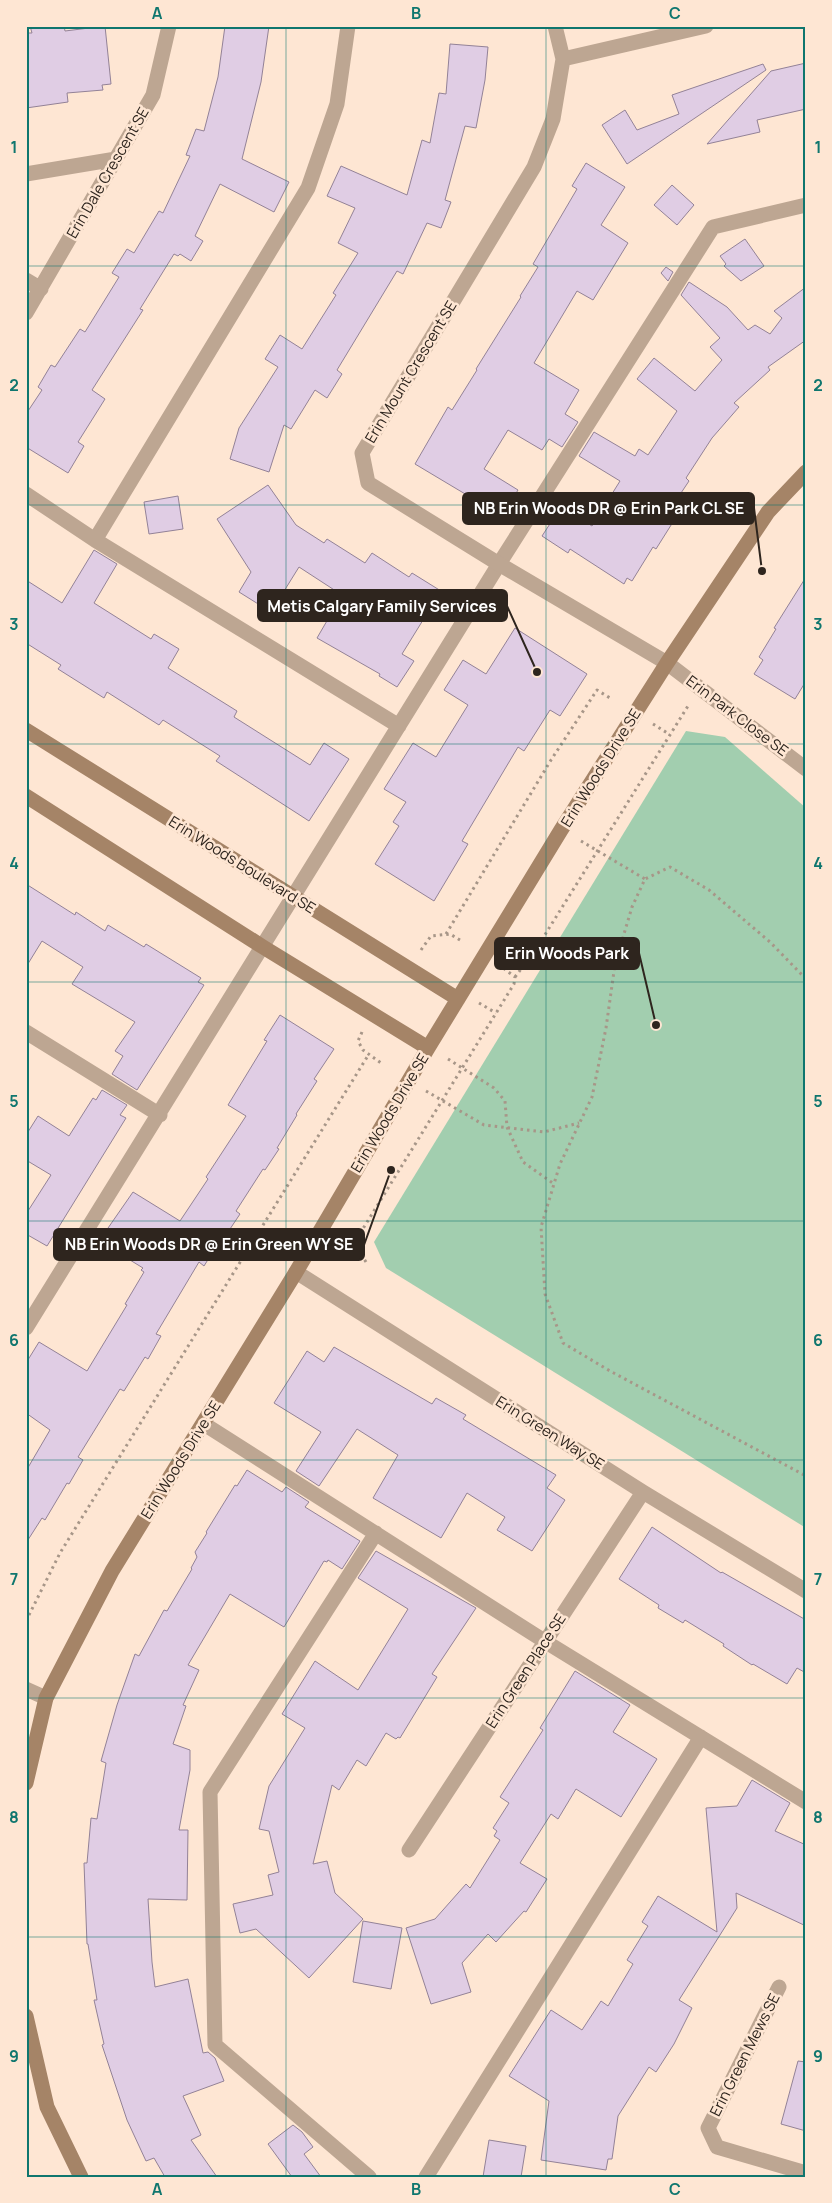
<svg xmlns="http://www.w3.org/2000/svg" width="832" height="2203" font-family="Manrope,sans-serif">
  <rect width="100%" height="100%" fill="#fee6d3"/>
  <path fill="#a2ceaf" d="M686,731l39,6 81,71v720l-420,-260 -12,-26z"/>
  <path fill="#e0cde4" stroke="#938297" d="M30,26h34l1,5 40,-5 6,58 -9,1 1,5 -36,3 1,9 -42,6v-75h6z
    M225,26h44l-8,56 -19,77 47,23 -15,30 -54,-28 -25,52 8,5 -12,20 -11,-7 -2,2 -4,-2 -34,55 3,1 -51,80 13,9 -27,43 6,4 -16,27 -42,-26v-33l16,-24 -4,-3 13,-22 4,2 25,-38 5,3 34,-55 -7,-4 15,-24 7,4 25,-42 4,2 27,-57 -4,-1 10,-26 8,2 14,-54z
    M450,44l38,3 -3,33 -9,48 -11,-2 -20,74 6,2 -10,26 -14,-5 -24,51 -6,-3 -60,99 5,4 -15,24 -12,-8 -24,39 -7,-4 -15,47 -39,-13 9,-31 39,-61 -13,-8 15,-24 22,14 34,-54 -3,-2 25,-40 -20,-10 17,-35 -28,-12 14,-30 66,29 15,-55 8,3 9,-50 7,1z
    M806,63v46l-49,11 3,12 -53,12 64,-73z
    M763,64l3,6 -139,94 -25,-39 23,-15 12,20 42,-16 -7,-19z
    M586,163l39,24 -24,38 27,18 -35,57 -16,-9 -43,72 45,27 -14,24 13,8 -16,25 -13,-8 -7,11 -34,-20 -24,39 34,21 -16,26 -87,-52 33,-57 4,3 25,-40 -1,-1 45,-72 -1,-1 18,-29 -5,-3 44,-75 -5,-3z
    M672,185l22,20 -17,20 -23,-20z
    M745,239l19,27 -23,15 -17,-15 2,-2 -6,-8z
    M666,267l7,5 -5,9 -7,-8z
    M689,282l38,25 21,23 7,-5 15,9 12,-16 -8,-7 32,-24v53l-38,27 2,3 -36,33 5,4 -27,31 -26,40 3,3 -24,36 8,5 -17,27 -3,-2 -21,34 -5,-3 -3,6 -54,-35 -2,4 -26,-17 19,-29 31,19 28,-45 -41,-25 15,-24 41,24 4,-7 9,6 29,-44 -40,-32 17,-21 41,33 27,-31 -12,-13 10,-9 -39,-43z
    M268,485l28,40 28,18 3,-4 38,24 7,-10 37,24 3,-4 29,18 -39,63 12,7 -17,26 -18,-11 1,-2 -63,-36 25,-43 -43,-28 -28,45 -32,-20 12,-20 -34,-53z
    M178,496l5,33 -34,5 -5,-32z
    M94,550l23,14 -23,39 57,36 3,-5 25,15 -11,19 69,43 -3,6 76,48 14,-22 25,16 -40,62 -93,-60 4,-5 -57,-36 -4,5 -52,-33 -3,6 -46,-29 3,-4 -35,-22v-63l36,23z
    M806,577v104l-11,18 -41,-25 9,-14 -4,-3 17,-28 -2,-1z
    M515,628l72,46 -27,42 -10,-6 -26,41 -6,-4 -56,94 6,3 -34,57 -59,-37 24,-38 -6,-4 13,-20 -22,-13 29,-46 23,14 32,-52 -24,-15 19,-30 23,14z
    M26,884l49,31 1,-3 29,19 3,-6 36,22 2,-3 55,34 -3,4 6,3 -67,105 -25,-16 11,-18 -8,-5 20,-29 -63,-38 11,-17 -41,-26 -16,26z
    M280,1015l54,34 -20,30 3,2 -21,33 1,1 -20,33 2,1 -14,21 -2,-1 -27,42 4,3 -14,21 -2,-1 -20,32 -5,-4 -43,72 5,2 -13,23 -3,-2 -21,34 -4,-2 -42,68 5,3 -14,24 -2,-1 -22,37 -3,-2 -16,25v-72l24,-41 -24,-17v-50l13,-21 48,29 40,-66 -2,-1 19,-32 -3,-2 2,-2 -44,-27 34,-49 47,29 28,-42 -2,-2 40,-61 -18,-11 39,-64 -3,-1z
    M102,1090l25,15 -7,10 6,3 -79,128 -21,-12v-20l25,-39 -25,-15v-25l12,-19 31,20 24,-38 3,2z
    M334,1347l98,57 4,-6 30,17 -3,4 93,56 -9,13 18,12 -33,51 -35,-21 8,-13 -38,-24 -26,45 -68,-40 25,-43 -41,-26 -38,57 -23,-15 25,-39 -47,-29 33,-52 17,11z
    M247,1470l35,22 4,-5 23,15 -4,5 55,34 -18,28 -14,-9 -1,2 -3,-1 -40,66 -54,-33 -42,71 11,5 -16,35 3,1 -13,38 17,6v20l-11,60h9l-1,70 -39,-1 4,63 3,25 33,-8 15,74 5,-1 7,6 9,23 -41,15 18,39 -10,5 26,37h-52l-11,-19 -8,3 -19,-41 -25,-75 2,-1 -10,-44h3l-9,-56h-1l-3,-81h3l4,-45 6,1 9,-56 -5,-2 16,-56 18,-51 4,2 25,-46 3,1 25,-42 -1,-1 6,-11 -2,-5 12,-19 -1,-1 29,-47 2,1z
    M652,1527l69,46 1,-1 84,48v53l-9,-5 -10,16 -34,-20 -1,1 -29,-19 1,-2 -39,-24 -2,3 -25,-15 1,-3 -40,-26z
    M376,1551l100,57 -44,66 5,3 -37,61 -2,-1 -2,2 -10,-6 -20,33 -9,-6 -18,30 -7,-5 -19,79 14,-3 8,32 28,26 -54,59 -53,-49 -16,4 -7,-29 40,-9 -5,-20 11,-3 -10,-41 -10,-2 10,-43 36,-58 -23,-14 33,-53 43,29 50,-81 -50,-31z
    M575,1671l55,34 -17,27 44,27 -36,58 -45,-28 -18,30 -7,-5 -31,49 27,16 -21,33 -2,-1 -28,31 -8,-8 -26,29 9,29 -40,12 -25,-76 29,-9 31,-35 4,4 30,-48 -6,-4 3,-5 -4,-3 16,-25 -9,-6 43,-67 -3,-2z
    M752,1780l38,23 -15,28 31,14v81l-70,-33 1,15 -58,92 13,8 -18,36 -18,28 -7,-5 -31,49 -6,43h-4l-2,11 -65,-10 8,-59 -40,-25 42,-66 31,20 19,-29 7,5 25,-42 -6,-4 21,-34 -6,-4 16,-26 59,36 -11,-124 31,-2z
    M363,1921l39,7 -11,61 -38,-7z
    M798,2061l8,1v69l-25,-7z
    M293,2125l9,7 11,15 -9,7 17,23h-29l-24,-33z
    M489,2140l37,6 -5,31h-38z"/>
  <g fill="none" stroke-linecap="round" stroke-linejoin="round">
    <path stroke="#a79688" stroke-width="3" stroke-dasharray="2.5 4" stroke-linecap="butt" d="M653,724l16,10
      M581,841l64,38
      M446,934l105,-174 46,-70 13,8
      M421,950l10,-14 19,-2 10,6
      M515,977l21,-28 152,-243
      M806,979l-36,-37 -61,-52 -39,-23 -25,12 -13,28 -17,57 -9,64 -14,69 -32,67 -19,63 4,67 18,49 47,28 196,105
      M479,1003l17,10
      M362,1032l-4,9 5,9 18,13
      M448,1059l46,29 11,13 2,26 16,35 31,22
      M426,1091l58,34 60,7 35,-9
      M366,1262l-9,-14 -1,-8 158,-256 1,-7 -13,-10
      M26,1621l34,-68 309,-499"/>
    <path stroke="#bda692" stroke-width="15" d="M26,494l69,46 304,186
      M95,540l213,-352 29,-84 11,-78
      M26,1032l134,83
      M26,1328l473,-764 214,-337 93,-22
      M204,1424l342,218 260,160
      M369,2177l-154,-132 -5,-253 166,-259
      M426,2177l275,-440"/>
    <path stroke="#bda692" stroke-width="15" d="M555,26l8,33 -10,60 -19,48 -172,286 6,30 131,81 168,99 139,106
      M563,59l143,-33
      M26,174l90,-15
      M26,280l15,9
      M26,313l127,-218 16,-69
      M296,1272l347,220 163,99
      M26,1689l20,9
      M409,1850l234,-358
      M779,1987l-71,141 9,19 89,26"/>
    <path stroke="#a58467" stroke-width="15" d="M26,730l432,269
      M26,796l237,151 165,101
      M26,1783l20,-85 66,-127 184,-299 132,-224 133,-218 106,-167 101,-151 38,-40
      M26,2016l21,91 34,70"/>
  </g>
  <path fill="none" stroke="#0f766e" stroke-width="1" stroke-opacity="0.55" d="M286,26v2151M546,26v2151M26,266h780M26,505h780M26,744h780M26,982h780M26,1221h780M26,1460h780M26,1698h780M26,1937h780"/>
  <g text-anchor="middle" stroke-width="5" stroke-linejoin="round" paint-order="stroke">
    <g font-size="15" fill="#2e251e" stroke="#fee6d3">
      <text transform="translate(108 173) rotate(-60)" y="5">Erin Dale Crescent SE</text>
      <text transform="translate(411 372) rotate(-59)" y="5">Erin Mount Crescent SE</text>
      <text transform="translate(737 716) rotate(37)" y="5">Erin Park Close SE</text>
      <text transform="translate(601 768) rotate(-58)" y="5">Erin Woods Drive SE</text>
      <text transform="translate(242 865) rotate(32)" y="5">Erin Woods Boulevard SE</text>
      <text transform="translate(390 1113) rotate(-59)" y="5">Erin Woods Drive SE</text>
      <text transform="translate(550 1433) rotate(32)" y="5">Erin Green Way SE</text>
      <text transform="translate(181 1460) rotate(-58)" y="5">Erin Woods Drive SE</text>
      <text transform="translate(526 1671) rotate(-57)" y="5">Erin Green Place SE</text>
      <text transform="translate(745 2055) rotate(-63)" y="5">Erin Green Mews SE</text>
    </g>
  </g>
  <path fill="none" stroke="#2e251e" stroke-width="2" d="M762 571L754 508M537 672L507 606M656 1025L639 953M391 1170L364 1245"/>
  <g fill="#2e251e" stroke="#fee6d3" stroke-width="2">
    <circle cx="762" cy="571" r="5"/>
    <circle cx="537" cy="672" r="5"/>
    <circle cx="656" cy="1025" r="5"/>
    <circle cx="391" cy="1170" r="5"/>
  </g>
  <g fill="#2e251e" stroke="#2e251e" stroke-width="2">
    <rect x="463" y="493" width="291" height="31" rx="5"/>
    <rect x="258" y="590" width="249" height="31" rx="5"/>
    <rect x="495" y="938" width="144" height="31" rx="5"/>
    <rect x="54" y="1229" width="310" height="31" rx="5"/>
  </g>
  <g font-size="16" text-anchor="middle" font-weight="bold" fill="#fff">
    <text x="609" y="514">NB Erin Woods DR @ Erin Park CL SE</text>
    <text x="382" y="612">Metis Calgary Family Services</text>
    <text x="567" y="959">Erin Woods Park</text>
    <text x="209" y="1250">NB Erin Woods DR @ Erin Green WY SE</text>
  </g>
  <rect width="832" height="2203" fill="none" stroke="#fee6d3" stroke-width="55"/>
  <rect x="28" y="28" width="776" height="2148" fill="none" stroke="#0f766e" stroke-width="2"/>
  <g font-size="16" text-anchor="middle" font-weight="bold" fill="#0f766e">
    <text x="157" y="19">A</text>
    <text x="416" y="19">B</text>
    <text x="675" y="19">C</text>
    <text x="14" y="153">1</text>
    <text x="818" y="153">1</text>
    <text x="14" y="391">2</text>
    <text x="818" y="391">2</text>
    <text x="14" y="630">3</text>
    <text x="818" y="630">3</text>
    <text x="14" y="869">4</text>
    <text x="818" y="869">4</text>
    <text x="14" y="1107">5</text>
    <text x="818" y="1107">5</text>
    <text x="14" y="1346">6</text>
    <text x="818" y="1346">6</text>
    <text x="14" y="1585">7</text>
    <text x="818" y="1585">7</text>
    <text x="14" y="1823">8</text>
    <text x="818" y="1823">8</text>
    <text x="14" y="2062">9</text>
    <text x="818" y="2062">9</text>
    <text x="157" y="2195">A</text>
    <text x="416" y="2195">B</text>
    <text x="675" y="2195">C</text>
  </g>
</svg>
